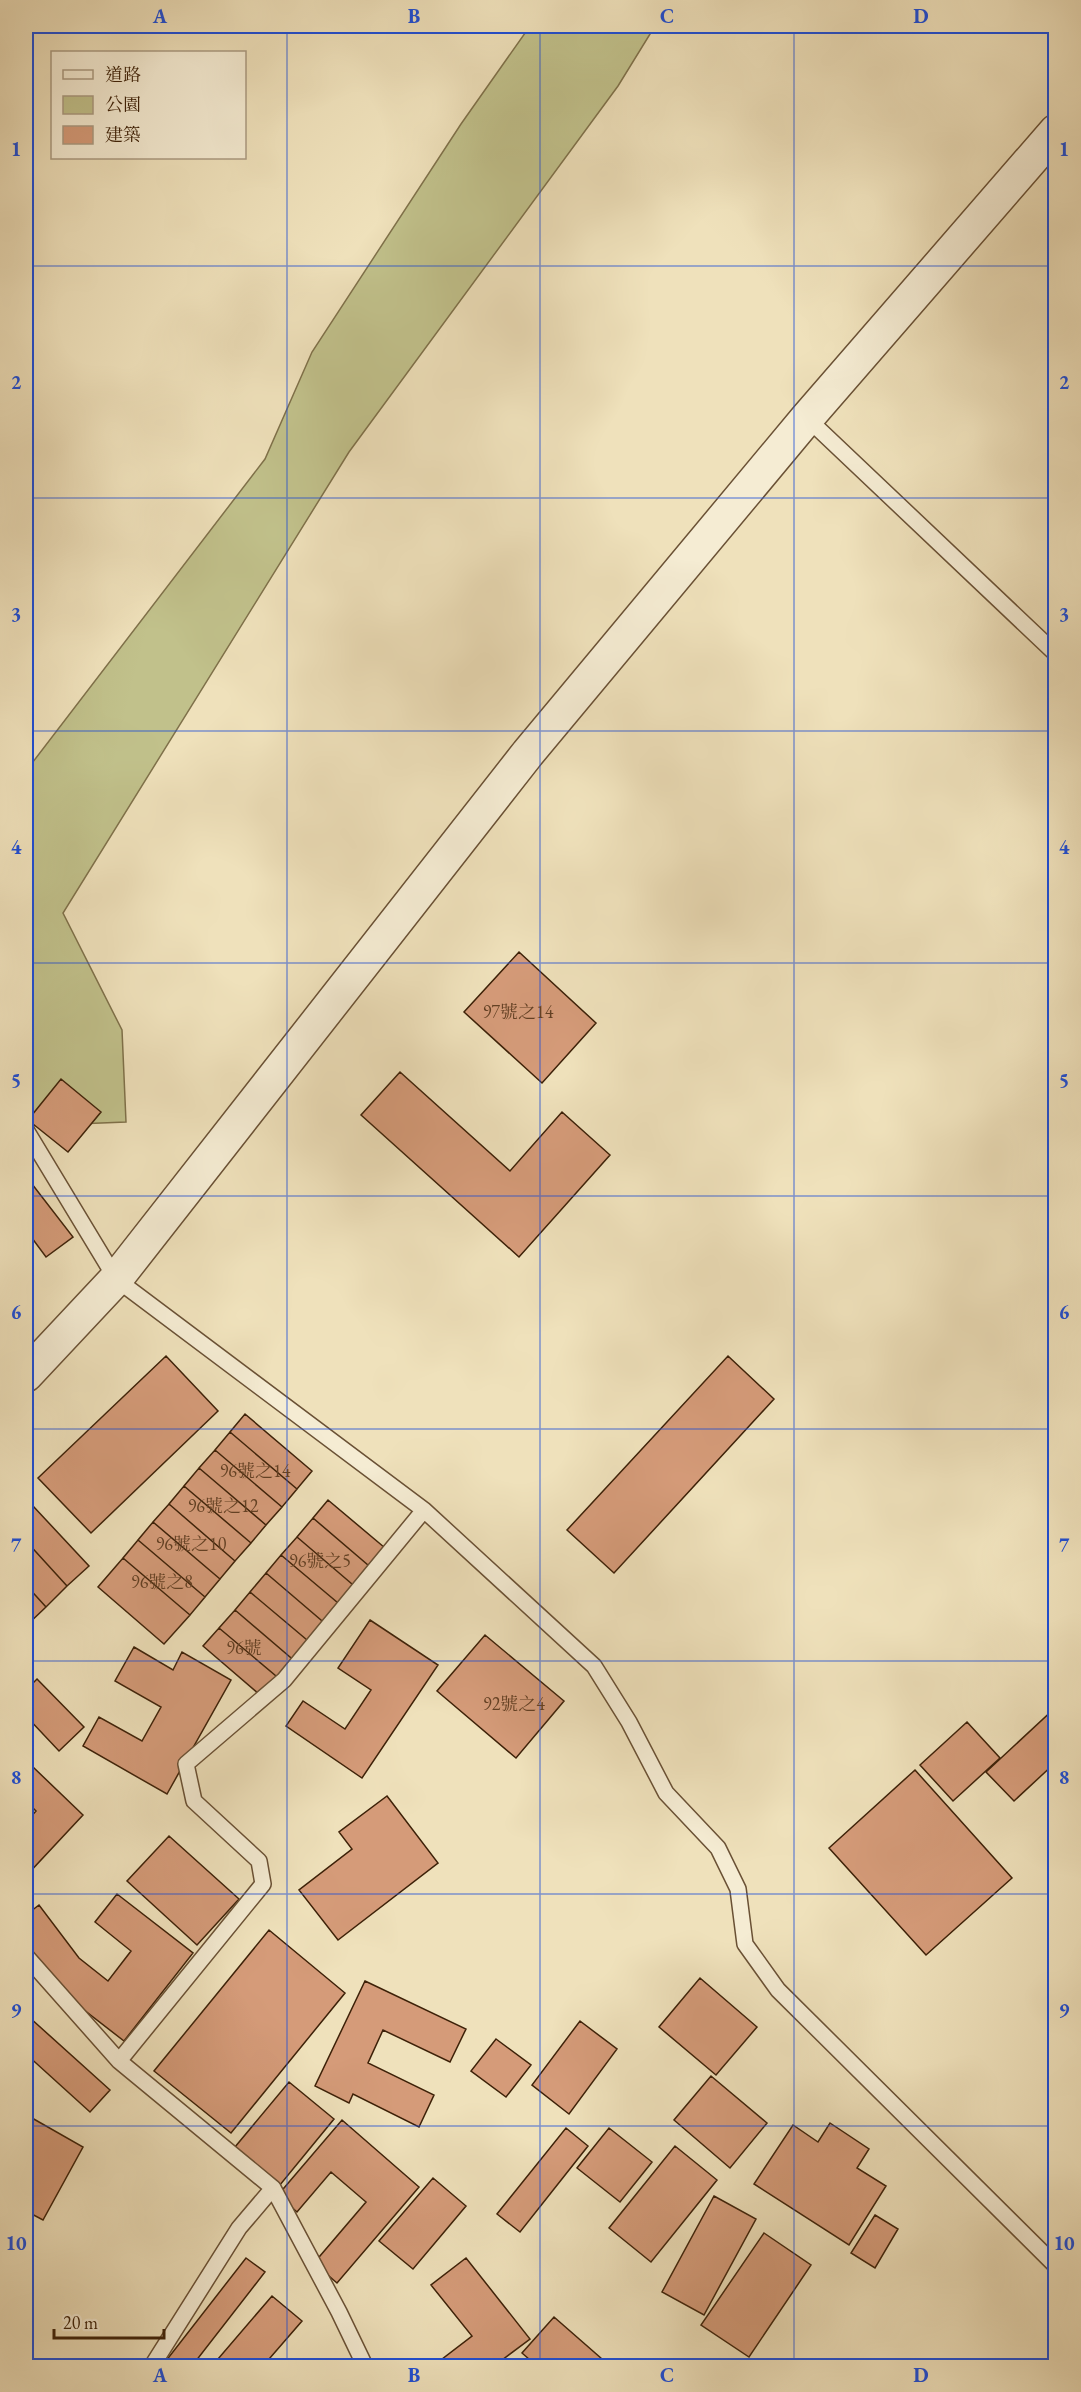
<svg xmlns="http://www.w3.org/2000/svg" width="1081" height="2392" font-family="'EB Garamond','Noto Serif TC',serif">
  <rect width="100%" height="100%" fill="#efe1bb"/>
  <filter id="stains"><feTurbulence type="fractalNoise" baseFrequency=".00333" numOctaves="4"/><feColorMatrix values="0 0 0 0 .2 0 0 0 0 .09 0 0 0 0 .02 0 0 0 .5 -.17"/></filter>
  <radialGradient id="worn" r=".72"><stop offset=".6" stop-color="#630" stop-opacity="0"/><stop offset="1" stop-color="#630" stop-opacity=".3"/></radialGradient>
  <path fill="#c1c18b" stroke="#7f714a" stroke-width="1.5" d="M530,26h125l-37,60 -269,366 -286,461 59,117 4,92 -100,4v-355l239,-312 47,-107 149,-228z"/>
  <path fill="#d59b79" stroke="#3d2108" stroke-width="1.5" d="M519,952l77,71 -54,60 -78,-71z
    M400,1072l110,99 52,-59 48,43 -91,102 -158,-142z
    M61,1079l40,33 -33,40 -40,-32z
    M32,1184l41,53 -27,20 -20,-27v-41z
    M166,1356l52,55 -127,122 -53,-55z
    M728,1356l46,43 -160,174 -47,-43z
    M245,1414l67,57 -15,18 -67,-57z
    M230,1432l67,57 -15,18 -67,-57z
    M215,1450l67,57 -16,18 -67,-57z
    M199,1468l67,57 -15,18 -67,-57z
    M184,1486l67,57 -16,18 -66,-57z
    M328,1500l63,53 -16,18 -62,-53z
    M169,1504l66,57 -15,18 -67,-57z
    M33,1506l56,60 -22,20 -41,-45v-28z
    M313,1518l62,53 -16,19 -62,-53z
    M153,1522l67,57 -15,18 -67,-57z
    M297,1537l62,53 -15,18 -63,-53z
    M138,1540l67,57 -15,18 -67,-57z
    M26,1541l41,45 -21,21 -20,-22z
    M281,1555l63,53 -16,18 -62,-53z
    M123,1558l67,57 -26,29 -66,-57z
    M266,1573l62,53 -15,19 -63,-53z
    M26,1585l20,22 -20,19z
    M250,1592l63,53 -16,18 -62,-53z
    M235,1610l62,53 -15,18 -63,-53z
    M370,1620l68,45 -76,113 -76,-52 17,-25 42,28 26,-39 -33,-22z
    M219,1628l63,53 -16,19 -63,-54z
    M485,1635l79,66 -48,57 -79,-67z
    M134,1647l39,23 9,-18 49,28 -64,114 -84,-48 16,-29 43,24 19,-34 -46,-26z
    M37,1679l47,48 -25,24 -33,-35v-26z
    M1056,1707v55l-42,39 -28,-29z
    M967,1722l33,36 -47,43 -33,-36z
    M33,1767l50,48 -57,61v-54l10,-11 -10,-10v-26z
    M915,1770l97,108 -86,77 -97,-107z
    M387,1796l51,67 -100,77 -39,-50 53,-41 -13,-17z
    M169,1836l70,63 -42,46 -70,-64z
    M117,1894l76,59 -69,88 -67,-52 -31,-44v-30l13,-10 40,53 29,23 23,-30 -36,-29z
    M269,1930l76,63 -114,140 -77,-62z
    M700,1978l57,49 -41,48 -57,-48z
    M365,1981l101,48 -16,33 -67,-32 -15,33 66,32 -15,32 -66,-33 -4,9 -34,-17z
    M29,2017l81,73 -20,22 -64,-58v-33z
    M580,2021l37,28 -48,65 -37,-29z
    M496,2039l35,26 -25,32 -35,-26z
    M711,2076l56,47 -37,45 -56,-48z
    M289,2082l45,37 -59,72 -45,-38z
    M32,2118l51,29 -40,73 -17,-9v-82z
    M342,2120l77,67 -82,96 -23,-20 52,-61 -35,-30 -34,40 -19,-17z
    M830,2123l39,26 -12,19 29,18 -37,59 -95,-61 39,-59 25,17z
    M566,2128l22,18 -68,86 -23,-18z
    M609,2128l43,34 -32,40 -43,-34z
    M675,2146l42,34 -66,82 -42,-34z
    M433,2178l33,28 -53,63 -34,-28z
    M714,2196l42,23 -52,96 -42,-23z
    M875,2215l23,14 -23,39 -24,-15z
    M764,2233l47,32 -62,92 -48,-32z
    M246,2258l19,14 -73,94h-30z
    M466,2258l64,81 -36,27h-61l39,-30 -41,-51z
    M272,2296l30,25 -39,45h-51z
    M554,2317l56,49h-73l-15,-13z"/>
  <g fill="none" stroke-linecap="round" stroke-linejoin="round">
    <defs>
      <path id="service" d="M807,418l249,236
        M26,1130l90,149 308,231 170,156 35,56 37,71 52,55 20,41 7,55 33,46 278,276
        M26,1956l93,105 154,127 66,124 26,54
        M119,2061l144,-177 -4,-23 -65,-60 -8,-37 98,-84 140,-170
        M152,2366l87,-138 34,-40"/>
      <path id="tertiary" d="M26,1375l90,-96 412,-526 279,-335 249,-287"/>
    </defs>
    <use href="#service" stroke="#6a5135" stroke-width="18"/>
    <use href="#tertiary" stroke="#6a5135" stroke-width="36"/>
    <use href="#service" stroke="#f5ecd3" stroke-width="15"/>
    <use href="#tertiary" stroke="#f5ecd3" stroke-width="33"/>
  </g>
  <path fill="none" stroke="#1d4ed8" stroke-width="1.5" stroke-opacity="0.55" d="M287,26v2340M540,26v2340M794,26v2340M26,266h1030M26,498h1030M26,731h1030M26,963h1030M26,1196h1030M26,1429h1030M26,1661h1030M26,1894h1030M26,2126h1030"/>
  <g text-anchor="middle" stroke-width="4.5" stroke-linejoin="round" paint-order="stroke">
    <g font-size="18" fill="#634024">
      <text x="518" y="1018">97號之14</text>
      <text x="255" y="1477">96號之14</text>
      <text x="223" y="1512">96號之12</text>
      <text x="191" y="1550">96號之10</text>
      <text x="320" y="1567">96號之5</text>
      <text x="162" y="1588">96號之8</text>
      <text x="244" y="1654">96號</text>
      <text x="514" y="1710">92號之4</text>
    </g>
  </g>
  <rect width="1081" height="2392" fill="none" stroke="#efe1bb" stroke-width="66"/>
  <rect x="51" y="51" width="195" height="108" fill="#f5ecd3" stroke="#ab9b82" stroke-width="1.5"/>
  <rect x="63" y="70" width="30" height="9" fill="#f5ecd3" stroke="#ab9b82" stroke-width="1.5"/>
  <text x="105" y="81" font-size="18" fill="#3d2108">道路</text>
  <rect x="63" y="96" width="30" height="18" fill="#c1c18b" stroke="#ab9b82" stroke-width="1.5"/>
  <text x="105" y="111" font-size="18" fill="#3d2108">公園</text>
  <rect x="63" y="126" width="30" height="18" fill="#d59b79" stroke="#ab9b82" stroke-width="1.5"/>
  <text x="105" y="141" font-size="18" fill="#3d2108">建築</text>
  <path d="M54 2329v9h110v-9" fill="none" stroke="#3d2108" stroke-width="3"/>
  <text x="63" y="2329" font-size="18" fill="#3d2108" stroke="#f5ecd3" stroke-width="4.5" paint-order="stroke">20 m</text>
  <rect x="33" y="33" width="1015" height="2326" fill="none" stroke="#1d4ed8" stroke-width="2"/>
  <g font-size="20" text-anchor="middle" font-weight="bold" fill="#1d4ed8">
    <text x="160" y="23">A</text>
    <text x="414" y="23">B</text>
    <text x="667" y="23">C</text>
    <text x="921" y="23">D</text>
    <text x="16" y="156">1</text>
    <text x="1064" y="156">1</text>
    <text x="16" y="389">2</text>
    <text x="1064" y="389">2</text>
    <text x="16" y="621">3</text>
    <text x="1064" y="621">3</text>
    <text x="16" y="854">4</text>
    <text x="1064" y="854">4</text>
    <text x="16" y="1087">5</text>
    <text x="1064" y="1087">5</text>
    <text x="16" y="1319">6</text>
    <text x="1064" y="1319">6</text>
    <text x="16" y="1552">7</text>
    <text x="1064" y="1552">7</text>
    <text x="16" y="1784">8</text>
    <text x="1064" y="1784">8</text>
    <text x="16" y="2017">9</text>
    <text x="1064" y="2017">9</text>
    <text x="16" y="2250">10</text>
    <text x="1064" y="2250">10</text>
    <text x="160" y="2382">A</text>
    <text x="414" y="2382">B</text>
    <text x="667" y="2382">C</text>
    <text x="921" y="2382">D</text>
  </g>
  <rect width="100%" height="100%" filter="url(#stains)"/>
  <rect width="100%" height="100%" fill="url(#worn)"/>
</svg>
